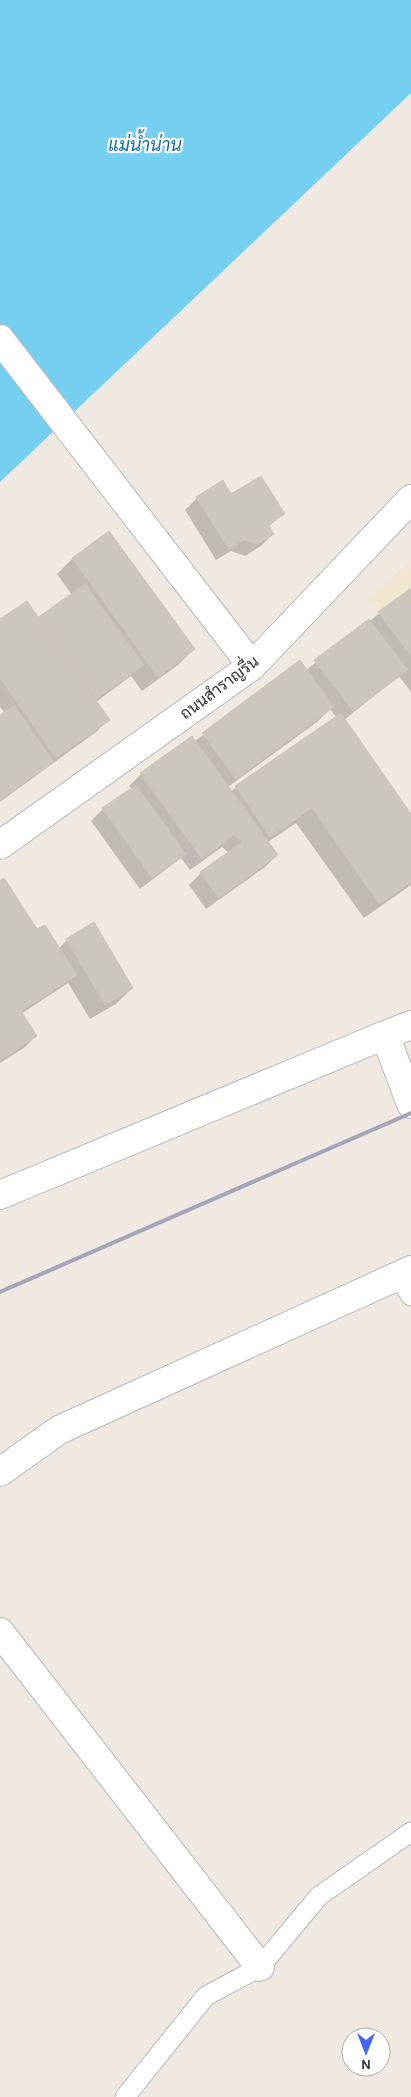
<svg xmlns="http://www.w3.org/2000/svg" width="411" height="2097" font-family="Karla,Sarabun,sans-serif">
  <rect width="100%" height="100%" fill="#efe9e1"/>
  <path fill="#f0e6d1" d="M411,561v95l-43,-57z"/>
  <path fill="#75cff0" d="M0,0h411v93l-411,389z"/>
  <path fill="#0003" fill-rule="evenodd" d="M231,496l52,18 -15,13 5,7 -12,12 -16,10 -14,-5 -15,9 -31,-50 12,-12z
    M109,533l85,116 -16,16 -36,26 -11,-15 -35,26 12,18 -12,12 -96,70v-85l5,-4 -5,-6v-86l38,-2 34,-24 -15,-21 15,-15z
    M411,589v103l-12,-16 -55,44 67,96v69l-47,33 -68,-95 -28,19 9,13 -12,12 -59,42 -17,-24 12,-12 28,-20 -7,-6 -32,23 -9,-12 -41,31 -49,-68 12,-12 29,-20 -3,-3 12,-12 54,-33 105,-79 6,8zM330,709l6,8 -105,74 -3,-4 89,-65z
    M0,882l37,49 22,17 8,-8 65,48 -16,16 -26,15 -22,-36 -47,31 15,22 -12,12 -24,15z"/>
  <path fill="#cbc7bf" stroke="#cbc5ba" d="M261,476l24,38 -17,10 6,10 -16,10 -14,-4 -15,9 -33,-52 27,-17 8,14z
    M109,531l86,118 -37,28 -86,-119z
    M85,584l59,81 -48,34 -59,-81z
    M411,588v68l-33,-44z
    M27,601l83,119 -54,38 -56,-80v-59z
    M369,619l39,51 -55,41 -39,-51z
    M300,660l34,47 -98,72 -34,-46z
    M14,705l40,57 -54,38v-85z
    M341,713l70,101v68l-32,22 -67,-96 -42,29 -35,-51z
    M192,736l86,119 -59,43 -19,-26 42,-30 -8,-7 -32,24 -62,-86z
    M136,785l50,69 -34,24 -50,-70z
    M4,878l33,51 8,-4 32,50 -56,36 16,25 -37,24v-179z
    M94,922l39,66 -28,17 -39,-66z"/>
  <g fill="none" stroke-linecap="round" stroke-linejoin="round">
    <defs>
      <path id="service" d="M397,1276l14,20
        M125,2097l81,-101 54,-29 59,-71 92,-64"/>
      <path id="minor" d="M411,1025l-26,10 26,69
        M0,1195l385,-160
        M0,1472l59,-42 352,-160
        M0,1632l260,335"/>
      <path id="tertiary" d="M0,339l252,327
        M0,845l252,-179 159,-167"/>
    </defs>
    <use href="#service" stroke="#b4b7c1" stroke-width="21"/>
    <use href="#minor" stroke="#b4b7c1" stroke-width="30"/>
    <use href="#tertiary" stroke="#b4b7c1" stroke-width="30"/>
    <use href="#service" stroke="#fff" stroke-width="19"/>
    <use href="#minor" stroke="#fff" stroke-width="28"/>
    <use href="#tertiary" stroke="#fff" stroke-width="28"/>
    <path stroke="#a3a6b8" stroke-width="4" d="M0,1292l411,-179"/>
  </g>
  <g text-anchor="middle" stroke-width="4.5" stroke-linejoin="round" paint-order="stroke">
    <g font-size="16" fill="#2e2e2e" stroke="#fff">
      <text transform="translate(219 687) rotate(-37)" y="6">ถนนสำราญรื่น</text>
    </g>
    <g font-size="18" font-style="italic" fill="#0d6fa3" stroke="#fff">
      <text x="145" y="151">แม่น้ำน่าน</text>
    </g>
  </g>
  <g transform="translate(366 2052) rotate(180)"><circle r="24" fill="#ffffff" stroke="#ababab"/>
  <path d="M0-4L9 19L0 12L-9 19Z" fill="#4264fb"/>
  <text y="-8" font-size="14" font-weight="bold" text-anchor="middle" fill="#2e2e2e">N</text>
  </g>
</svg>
